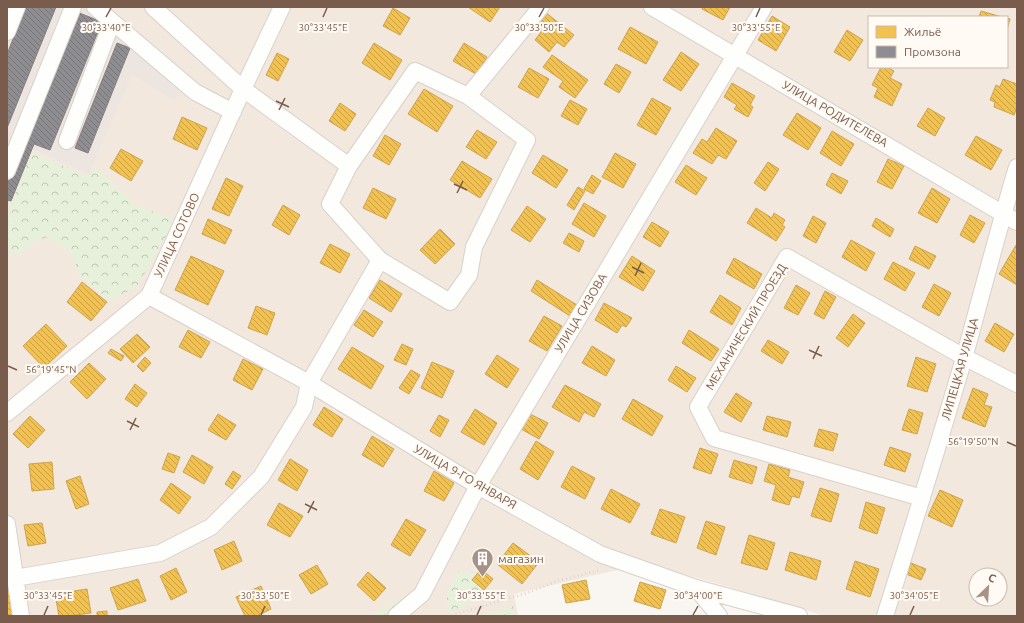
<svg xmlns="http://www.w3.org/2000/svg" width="1024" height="623" font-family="Ubuntu,sans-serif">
  <defs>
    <pattern id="forest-crowns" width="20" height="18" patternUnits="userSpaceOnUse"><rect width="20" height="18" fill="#e7f0db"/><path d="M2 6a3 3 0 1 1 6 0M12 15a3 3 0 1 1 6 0" fill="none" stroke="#c0c6b4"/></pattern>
    <pattern id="homes-back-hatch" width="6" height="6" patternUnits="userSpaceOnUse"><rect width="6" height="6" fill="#f2c14e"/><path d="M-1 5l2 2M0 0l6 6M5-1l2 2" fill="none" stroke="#c9a043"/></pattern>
    <pattern id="industry-back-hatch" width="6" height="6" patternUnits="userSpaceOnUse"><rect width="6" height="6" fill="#8d8d92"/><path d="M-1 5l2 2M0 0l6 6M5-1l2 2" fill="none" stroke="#787679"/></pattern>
  </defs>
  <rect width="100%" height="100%" fill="#f9f5f0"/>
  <path fill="#f2e8de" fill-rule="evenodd" d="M89,7h928v609h-193l-105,-32 -82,-23 -7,6 -116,27 4,22h-511v-411l24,-56 58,24 43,-100 42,28 7,-11zM869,17h138v50h-138zM976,575h24v24h-24z"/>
  <path fill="#ede5e0" d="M7,7h82l93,83 -8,11 -42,-27 -43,100 -58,-25 -24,56z"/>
  <path fill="url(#forest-crowns)" d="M31,153l58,23 6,-9 44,40 37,12 -39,68 -29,14 -29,-26 -6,-20 -25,-18 -11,3 -19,15 -11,-5v-36z
    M459,571l17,2 10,23 -39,17v-22z
    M397,600l7,1 -14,15h-20z
    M514,605l-3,11h-29z"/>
  <path fill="url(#homes-back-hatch)" stroke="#cea34e" d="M468,7h32l-10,15z
    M703,7h27l-7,13 -21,-11z
    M393,8l17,10 -10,17 -17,-9z
    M981,11l21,6h-23z
    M545,12l29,23 -10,12 -7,-5 -8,10 -14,-12 6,-8 -7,-6z
    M772,16l18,11 -14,24 -18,-11z
    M1007,18l3,1 -3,11z
    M630,27l28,15 -12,22 -28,-15z
    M847,30l16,10 -13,21 -16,-9z
    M374,43l28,17 -12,20 -28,-17z
    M464,43l23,14 -11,17 -23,-13z
    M681,52l18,12 -18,27 -18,-11z
    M277,53l12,6 -11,22 -12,-6z
    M552,55l36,25 -13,18 -16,-11 4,-6 -20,-14z
    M616,64l15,8 -12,21 -15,-9z
    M881,67h6l7,4 -4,7 12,6 -10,22 -18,-9 4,-9 -6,-3z
    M529,68l20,11 -11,19 -20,-11z
    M1003,79l14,5v24l-3,7 -20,-8 1,-5 -5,-2 6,-15 4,2z
    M732,83l23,13 -5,9 3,2 -5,10 -14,-8 3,-4 -13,-8z
    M424,89l29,17 -16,26 -29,-18z
    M652,98l19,10 -15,27 -19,-10z
    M570,100l17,9 -9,16 -17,-9z
    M340,103l16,11 -11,17 -16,-10z
    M928,108l17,10 -10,18 -18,-10z
    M797,113l24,15 -13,22 -25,-15z
    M182,117l25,11 -10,22 -24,-11z
    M716,128l21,13 -11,18 -8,-4 -6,9 -19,-11 9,-14 5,3z
    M477,130l20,12 -11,17 -20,-12z
    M832,131l22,13 -13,22 -21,-13z
    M385,135l16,9 -12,21 -16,-9z
    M976,136l26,14 -11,20 -26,-15z
    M121,149l22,12 -12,20 -21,-13z
    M615,153l21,11 -13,24 -21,-11z
    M543,155l25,15 -12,18 -24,-15z
    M888,159l16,7 -12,23 -15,-7z
    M462,161l30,18 -12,19 -30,-18z
    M768,162l11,7 -14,22 -11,-8z
    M686,165l21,13 -11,17 -21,-13z
    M832,173l16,8 -7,13 -15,-9z
    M592,175l9,6 -8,13 -9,-5z
    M226,178l17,8 -14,30 -17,-7z
    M578,187l7,4 -11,19 -7,-5z
    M373,188l23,11 -10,20 -23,-11z
    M932,188l18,11 -13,24 -19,-10z
    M584,203l22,13 -12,21 -22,-13z
    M283,205l17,10 -11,20 -17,-10z
    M527,206l19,13 -16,23 -19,-12z
    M756,208l16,10 2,-5 11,7 -3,5 3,2 -9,14 -29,-18z
    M970,215l15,8 -11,20 -14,-8z
    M813,216l13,7 -10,20 -13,-7z
    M876,218l18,11 -4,8 -18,-11z
    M208,219l24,11 -7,14 -23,-10z
    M652,222l17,10 -9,15 -17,-10z
    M440,229l15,15 -20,20 -15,-14z
    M569,233l15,8 -5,11 -16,-9z
    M851,240l24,13 -9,18 -24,-14z
    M330,244l20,10 -10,19 -20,-10z
    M1016,245l1,1v39l-18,-11z
    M915,246l21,10 -7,13 -20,-10z
    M191,256l33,15 -16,34 -33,-15z
    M632,256l23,15 -12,20 -24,-14z
    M734,258l28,16 -8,15 -28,-16z
    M893,262l22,11 -10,18 -21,-12z
    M380,280l22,14 -11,18 -22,-14z
    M537,280l40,25 -7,11 -39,-25z
    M82,282l25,20 -16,19 -24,-19z
    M934,284l17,9 -12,23 -17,-9z
    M796,285l14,8 -12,22 -14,-7z
    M825,291l11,6 -12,22 -10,-5z
    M720,295l21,13 -9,17 -22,-13z
    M604,303l28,15 -6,9 -4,-2 -5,8 -22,-13z
    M256,306l19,7 -8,22 -19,-7z
    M364,310l19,12 -10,15 -19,-12z
    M853,314l12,9 -17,24 -12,-9z
    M544,316l18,10 -15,25 -18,-10z
    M995,323l19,11 -10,18 -19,-11z
    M46,324l21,22 -23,22 -21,-22z
    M188,330l22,12 -9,16 -22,-11z
    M689,330l30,19 -8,12 -29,-18z
    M137,334l13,13 -17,16 -13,-14z
    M768,340l21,12 -7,12 -21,-13z
    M402,344l11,5 -7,16 -12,-5z
    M592,346l23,14 -9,16 -24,-13z
    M352,347l32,19 -13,23 -33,-20z
    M111,349l13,7 -3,5 -13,-8z
    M497,355l22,14 -12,19 -22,-14z
    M145,357l6,6 -8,9 -6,-6z
    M916,357l20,7 -9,28 -20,-6z
    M243,359l20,10 -11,21 -19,-10z
    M432,362l22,9 -12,27 -21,-10z
    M89,363l17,16 -19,20 -17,-17z
    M676,366l20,12 -9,14 -19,-12z
    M411,370l9,5 -11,19 -10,-6z
    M135,384l12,9 -10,14 -12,-8z
    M565,385l36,19 -7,13 -10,-5 -5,10 -27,-15z
    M973,388l15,6 -4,11 8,2 -7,20 -23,-9z
    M736,393l16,10 -11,19 -17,-10z
    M633,399l30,17 -11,20 -30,-17z
    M324,407l19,12 -11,18 -19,-12z
    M475,409l22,14 -13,22 -23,-13z
    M909,409l14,4 -6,21 -15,-4z
    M218,414l18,11 -10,15 -18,-10z
    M530,414l18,9 -9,16 -18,-10z
    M439,415l10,5 -9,17 -10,-6z
    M30,416l15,14 -17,18 -15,-14z
    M767,416l24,6 -4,15 -24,-7z
    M819,429l19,5 -5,17 -19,-5z
    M372,436l22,13 -11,18 -21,-12z
    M536,441l18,11 -16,28 -18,-11z
    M890,447l21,7 -6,18 -21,-7z
    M700,448l18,6 -7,20 -18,-6z
    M168,453l12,4 -6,16 -12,-4z
    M192,455l21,12 -9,17 -21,-12z
    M290,459l18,11 -11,21 -19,-11z
    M734,460l23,7 -5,17 -23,-7z
    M52,462l2,27 -22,2 -3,-27z
    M769,464l21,6 -2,7 16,5 -5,16 -7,-2 -3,9 -17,-5 4,-15 -12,-4z
    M572,466l23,12 -10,21 -24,-12z
    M233,471l8,5 -9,13 -7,-5z
    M434,471l20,12 -10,18 -20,-10z
    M80,476l9,28 -13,5 -10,-28z
    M171,483l20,14 -12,17 -19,-14z
    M820,488l19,6 -8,28 -20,-6z
    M611,489l29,15 -10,19 -29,-14z
    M940,490l23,10 -11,27 -24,-11z
    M866,502l19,6 -8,26 -18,-6z
    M279,503l24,13 -13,21 -23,-12z
    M660,509l25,8 -9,26 -25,-9z
    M406,519l20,11 -16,26 -19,-11z
    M706,521l19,6 -9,28 -19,-7z
    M42,523l4,20 -18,3 -4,-21z
    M749,535l26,8 -8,27 -26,-7z
    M234,541l8,20 -20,9 -8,-20z
    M513,543l26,19 -17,22 -25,-20z
    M790,552l31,9 -5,19 -31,-10z
    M855,561l24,8 -9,28 -24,-8z
    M911,563l15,6 -5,11 -15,-6z
    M317,565l11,19 -17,10 -12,-19z
    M176,568l11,24 -16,8 -11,-24z
    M481,569l12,10 -9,11 -12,-10z
    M368,572l18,16 -12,13 -17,-16z
    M138,579l8,22 -28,9 -8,-22z
    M586,580l4,19 -24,4 -4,-18z
    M640,582l26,8 -6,19 -26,-8z
    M261,586l10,23 -14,7h-12l-9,-19z
    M9,588l4,26 -6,1v-26z
    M87,589l4,24 -22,3h-10l-4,-22z
    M107,611v5h-10v-4z"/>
  <path fill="url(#industry-back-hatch)" stroke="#877e7d" d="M26,7h30l-49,121v-74z
    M77,12l25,10 -52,128 -16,-6 -23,57 -4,-1v-15z
    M117,43l13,5 -42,105 -13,-5z"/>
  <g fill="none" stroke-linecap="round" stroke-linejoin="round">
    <defs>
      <path id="minor" d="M95,7l100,85 38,20
        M153,7l90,82 106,77
        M652,7l365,215
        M7,32l10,-25
        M415,71l53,25 59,44 -53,107 -5,28 -19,27 -70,-42 -50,-56 19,-38z
        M468,96l73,-89
        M67,141l45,-119
        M7,171l66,-164
        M149,296l160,87 169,103 122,68 96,34 103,28
        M7,413l142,-117 94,-207 39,-82
        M922,498l-208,-60 -16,-31 89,-150 177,100 53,27
        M7,524l14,92
        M15,578l145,-25 51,-26 50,-50 43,-70 5,-24 71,-123
        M696,588l23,28
        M396,616l26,-22 56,-108 286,-479
        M885,616c27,-86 54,-172 79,-258 18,-64 34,-128 53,-191"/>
    </defs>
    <use href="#minor" stroke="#d7d1cb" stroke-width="18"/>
    <path stroke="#dcd5d0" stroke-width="2.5" stroke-dasharray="1 3" stroke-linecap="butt" d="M452,616l8,-3 67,-20 30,-12 43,-11"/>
    <use href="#minor" stroke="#fefefd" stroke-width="16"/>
  </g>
  <path fill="none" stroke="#7a5c4d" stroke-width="1.5" d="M106,17l5,-9M323,17l4,-9M539,17l5,-9M756,17l4,-9M276,101l13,6M279,110l6,-12M454,184l13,6M457,193l6,-12M632,267l12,6M635,276l6,-13M809,350l13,6M813,359l6,-13M8,366l9,4M127,421l12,6M130,430l6,-12M1007,442l9,4M305,504l12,6M308,513l6,-12M44,615l4,-9M261,615l4,-9M477,615l4,-9M693,615l5,-9M910,615l4,-9"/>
  <defs>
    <symbol id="building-pin" viewBox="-11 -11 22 30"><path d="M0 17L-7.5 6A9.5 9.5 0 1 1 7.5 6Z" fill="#a69286" stroke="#fffaf3"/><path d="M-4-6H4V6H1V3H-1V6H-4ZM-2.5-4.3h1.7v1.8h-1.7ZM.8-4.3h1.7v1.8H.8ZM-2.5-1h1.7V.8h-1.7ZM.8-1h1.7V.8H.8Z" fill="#fff"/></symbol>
  </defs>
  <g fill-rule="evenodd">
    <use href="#building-pin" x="470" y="546" width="25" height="34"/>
  </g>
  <g text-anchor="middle" stroke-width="4" stroke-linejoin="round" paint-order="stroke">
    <g font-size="12" fill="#7a5c4d" stroke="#fffaf3">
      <text transform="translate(835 114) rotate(30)" y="4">УЛИЦА РОДИТЕЛЕВА</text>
      <text transform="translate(177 235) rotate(-65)" y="4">УЛИЦА СОТОВО</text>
      <text transform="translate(581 313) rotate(-59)" y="4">УЛИЦА СИЗОВА</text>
      <text transform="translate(746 327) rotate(-59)" y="4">МЕХАНИЧЕСКИЙ ПРОЕЗД</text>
      <text transform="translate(960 369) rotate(-74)" y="4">ЛИПЕЦКАЯ УЛИЦА</text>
      <text transform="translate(465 477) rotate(30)" y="4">УЛИЦА 9-ГО ЯНВАРЯ</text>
    </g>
    <g font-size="12" fill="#7a5c4d" stroke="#fffaf3" text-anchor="start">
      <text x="498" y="563">магазин</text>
    </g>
  </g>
  <g font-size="10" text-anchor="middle" fill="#7a5c4d" stroke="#fffaf3" stroke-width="4" stroke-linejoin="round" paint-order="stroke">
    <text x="106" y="31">30°33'40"E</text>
    <text x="323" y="31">30°33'45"E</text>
    <text x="539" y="31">30°33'50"E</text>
    <text x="756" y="31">30°33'55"E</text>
    <text x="51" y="373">56°19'45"N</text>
    <text x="973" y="445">56°19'50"N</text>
    <text x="48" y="599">30°33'45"E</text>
    <text x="265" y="599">30°33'50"E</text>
    <text x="481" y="599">30°33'55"E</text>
    <text x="698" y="599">30°34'00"E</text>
    <text x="914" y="599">30°34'05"E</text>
  </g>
  <rect width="1024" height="623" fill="none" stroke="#7a5c4d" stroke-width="16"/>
  <rect x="868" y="16" width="140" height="52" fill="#fffaf3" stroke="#cabbb1"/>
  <rect x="876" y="26" width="20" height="12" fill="#f2c14e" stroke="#cabbb1"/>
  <text x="904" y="36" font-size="12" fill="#7a5c4d">Жильё</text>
  <rect x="876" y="46" width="20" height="12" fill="#8d8d92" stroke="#cabbb1"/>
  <text x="904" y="56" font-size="12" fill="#7a5c4d">Промзона</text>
  <g transform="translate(988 587) rotate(25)"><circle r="19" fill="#fffaf3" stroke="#cabbb1"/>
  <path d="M0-3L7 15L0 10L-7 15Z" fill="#a69286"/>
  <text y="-6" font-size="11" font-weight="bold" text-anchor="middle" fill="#7a5c4d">С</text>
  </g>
</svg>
